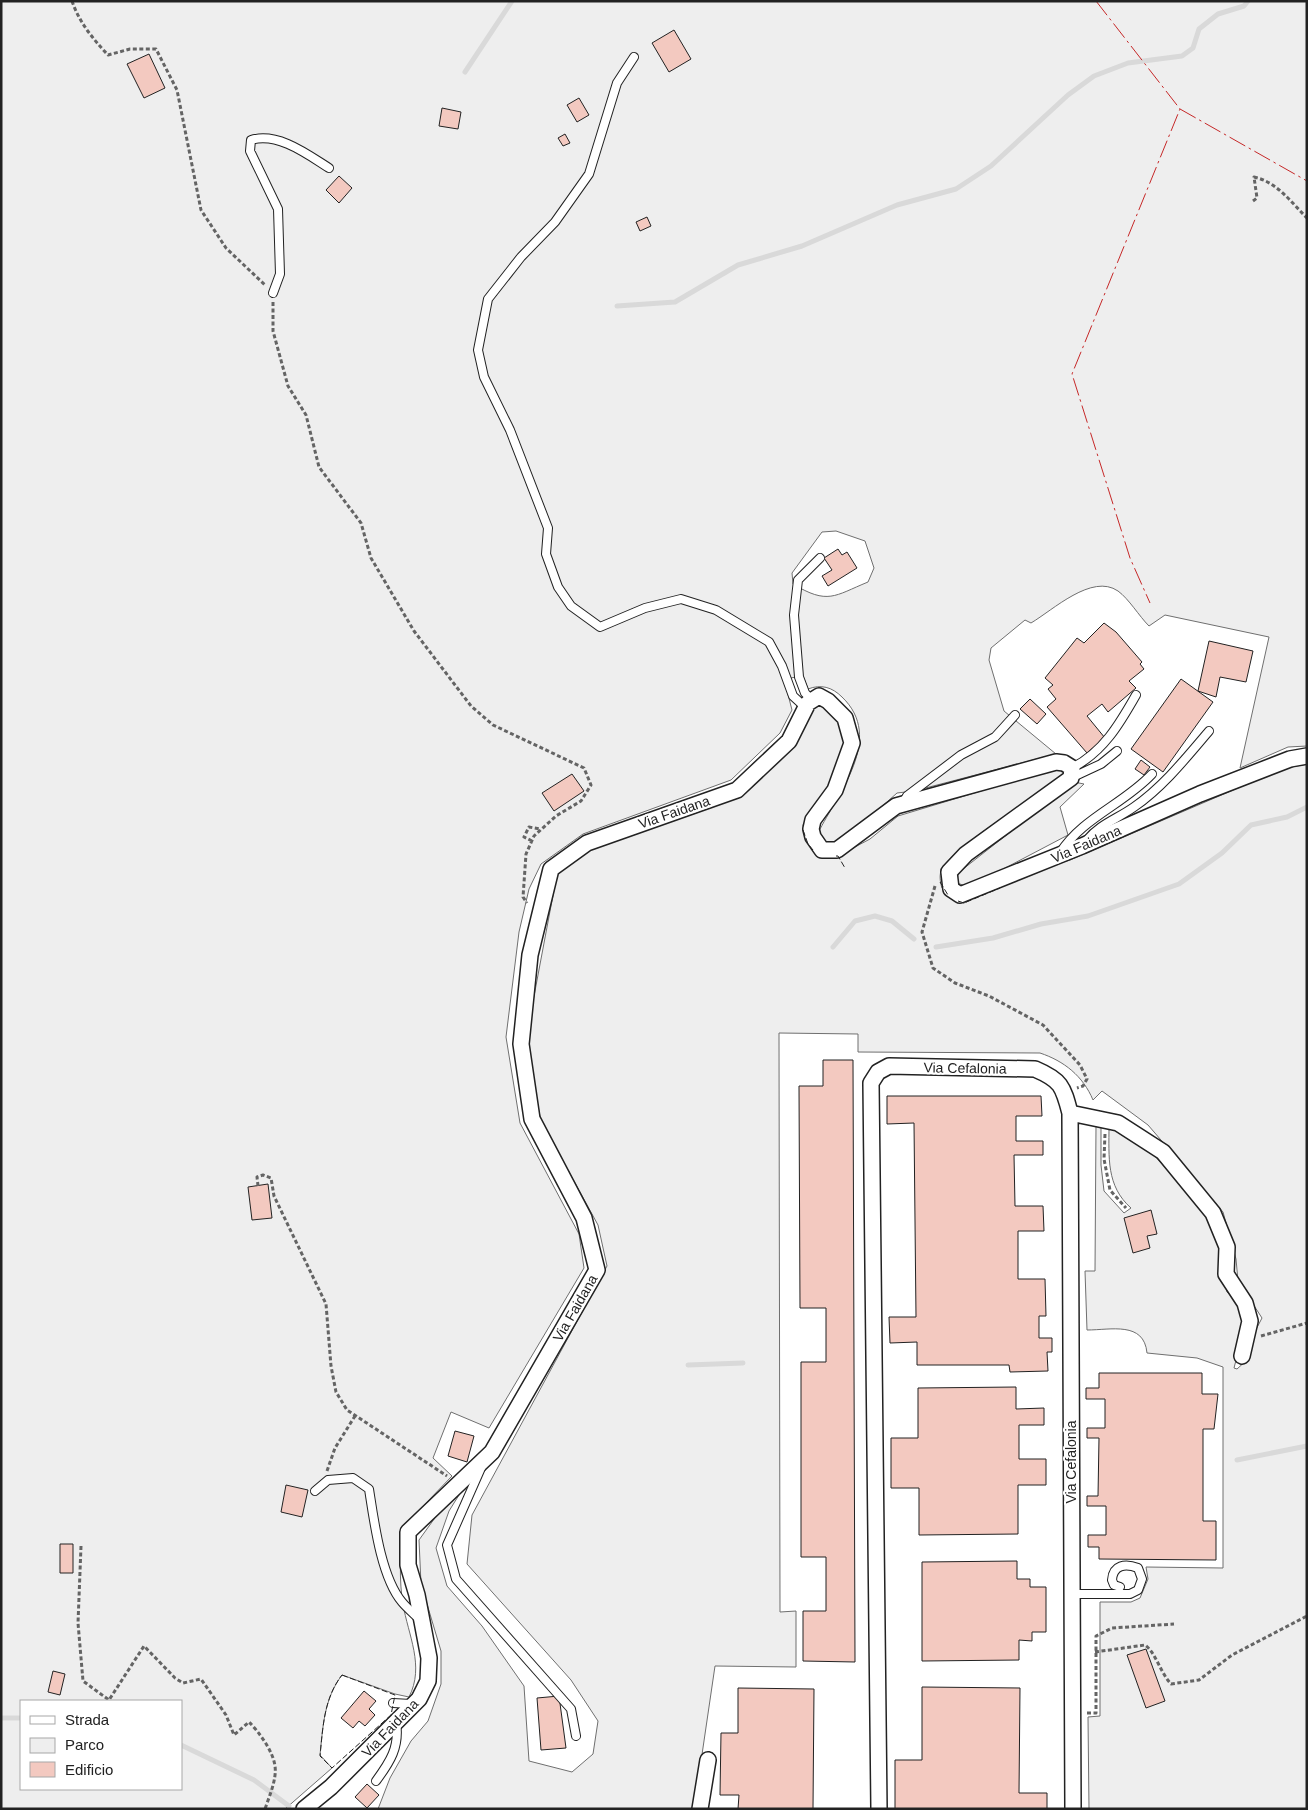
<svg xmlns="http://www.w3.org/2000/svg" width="1308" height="1810" font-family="Arial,sans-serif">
  <rect width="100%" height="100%" fill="#fff"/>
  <path fill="#eee" stroke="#6f6f6f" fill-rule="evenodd" d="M1,1h1306v745l-19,1 -48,21 29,-131 -104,-22 -16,11c-10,-10 -20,-27 -31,-35 -26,-18 -65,19 -87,32l-6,-3 -34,28 -2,12 15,51 52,43 -142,37 -17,2 -47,42 -20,11 -12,-13c20,-40 67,-95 24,-136 -10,-10 -21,-13 -34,-8l-5,-13 -19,3 8,31 -12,23 -49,47 -148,54 -42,30 -12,25 -10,43 -13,105 14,86 59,111 5,34 -95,160 -38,-16 -18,46 19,18 -49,51c-3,21 -4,56 0,77 5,31 22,62 6,93l-14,-3 -53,-19c-18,24 -19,51 -22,80l12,13 -47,41h-284zM836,531l29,10 9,27 -6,14c-34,14 -40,23 -75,2l-1,-11 30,-41zM21,1701h160v88h-160z
    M822,704l19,17 5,21 -16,44 -18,23 -9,16 2,12 8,13 7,4 18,2 32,-17 28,-23 159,-48 5,1 3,4 -4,6c-24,16 -109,69 -119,90 -3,5 -2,13 0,19l12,11 10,4 78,-35 28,-8 212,-91 25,-5v1045h-218l-1,-92 12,-1v-114h31l9,-4 8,-19 -2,-12 77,1v-201l-26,-9 -50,-5c-3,-32 -36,-23 -60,-23l-2,-59h10l1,-146h5v40l3,26 20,22 7,-5c-25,-22 -22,-51 -22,-82l43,27 52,57 19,46 -1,13 5,23 15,14v31l-8,31 3,1 11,-10 3,-20 11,-21 -24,-37 -2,-22 -13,-47 -75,-87 -46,-34 -9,9c-10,-24 -29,-39 -53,-47l-182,-1v-18l-79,-1 1,579 16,-1v56l-81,-1 -21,143h-316l12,-31 21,-37 17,-20 13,-37v-33l-20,-67 -2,-44 18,-25 27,-28 -15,24 -13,37 11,38 35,40 42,60 5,75 43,11 21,-18 5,-33 -27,-41 -104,-116 5,-49 135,-249 -9,-41 -57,-104 -16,-77 32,-170 31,-25 152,-55 74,-89z
    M1074,782l10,2 -24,23 8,28 -99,52 -12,-4 1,-10z"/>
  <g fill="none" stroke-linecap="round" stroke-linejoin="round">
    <path stroke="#d9d9d9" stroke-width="5" d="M465,72l47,-71
      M617,306l58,-4 63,-37 64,-19 95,-41 59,-16 35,-23 77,-71 26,-19 34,-13 54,-7 11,-8 6,-19 19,-15 26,-8 4,-5
      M833,947l22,-26 20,-5 17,5 22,18
      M936,947l57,-9 48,-14 47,-8 91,-32 43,-31 29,-28 36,-8 20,-10
      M688,1365l55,-2
      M1237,1460l70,-14
      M1,1718h20
      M181,1745l73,35 35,26"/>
  </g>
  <path fill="#f3c9c0" stroke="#222" d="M674,30l17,29 -22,13 -17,-29z
    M149,54l16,34 -21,10 -17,-34z
    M579,98l10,17 -12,7 -10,-17z
    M442,108l19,4 -3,17 -19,-3z
    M565,134l5,9 -7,3 -5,-8z
    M339,176l13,12 -13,15 -13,-13z
    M647,217l4,9 -11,5 -4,-9z
    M838,549l4,6 5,-3 10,16 -29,18 -6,-10 10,-6 -8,-12z
    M1104,623l12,9 26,30 -2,2 4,5 -15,12 7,7 -28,24 -6,-8 -15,12 18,22 -18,15 -40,-46 9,-8 -8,-10 5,-4 -8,-7 32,-40 7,5z
    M1209,641l44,10 -7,31 -26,-5 -4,20 -18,-6z
    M1181,679l32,23 -50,70 -32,-23z
    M1030,699l16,15 -9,10 -17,-15z
    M1141,760l9,7 -6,8 -9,-6z
    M572,774l12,17 -30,20 -12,-18z
    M823,1060h30l2,602 -52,-1v-50h23v-54h-25v-195h25v-54h-26l-1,-222h24z
    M887,1096h154l1,20h-26v25h27v14h-29l1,51h28l1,25h-26v48h27l1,37h-7v22h13v14h-5l1,19 -38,1 -1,-7h-92v-23l-27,1 -1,-26h27l-2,-194 -27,1z
    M268,1184l4,34 -20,2 -4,-33z
    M1151,1210l6,24 -10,2 3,12 -17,5 -9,-35z
    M1099,1373h103v21h16l-4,35h-11v92h13v39l-117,-1v-12h-11v-12h18v-29h-19v-10h11l1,-58h-12v-10h18v-29h-19v-11h13z
    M1016,1387v22l28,-1v17h-25v34h27v26h-28v49l-99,1v-47h-28v-50h27v-50z
    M455,1431l19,5 -7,26 -19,-6z
    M286,1485l22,5 -6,27 -21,-5z
    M60,1544h13v29h-13z
    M1017,1561v18h13v8h16v45h-14v9l-13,-1v20l-97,1v-99z
    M1146,1649l19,52 -19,7 -19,-53z
    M53,1671l12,3 -5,21 -12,-3z
    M922,1687l98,1 -1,105h28v16h-152v-49h27z
    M738,1688l76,1 -1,120h-75l1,-14h-19l1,-62h17z
    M364,1691l12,10 -7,8 6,6 -10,11 -6,-5 -6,7 -12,-10z
    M559,1696l7,52 -25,2 -4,-52z
    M367,1784l12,11 -12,13 -12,-11z"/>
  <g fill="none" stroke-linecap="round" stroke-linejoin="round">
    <defs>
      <path id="service" d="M634,57l-17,26 -28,91 -34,48 -34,35 -33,42 -10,51 6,27 26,53 38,98 -2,26 12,33 13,19 29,21 45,-19 36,-9 35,11 53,32 13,24 11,30 13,12
        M273,293l7,-19 -2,-65 -28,-58 1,-11c27,-8 56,14 78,28
        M812,700l-7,-7 -6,-16 -5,-62 4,-35 22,-22
        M1072,768c31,-16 47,-43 64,-73
        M1071,778l30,-14 16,-13
        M903,803l4,-7 54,-41 34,-18 20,-22
        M1087,840c13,-16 30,-21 47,-33 29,-20 52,-49 75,-76
        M1060,853c22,-35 64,-49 92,-79
        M481,1468l-34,77 9,34 115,130 5,27
        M315,1491l13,-11 25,-2 16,11c5,32 12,88 33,113 5,6 11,11 17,17
        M1072,1594h58l8,-4 4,-11 -4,-11c-13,-5 -25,-3 -26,12l2,5 6,2
        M393,1703l18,1
        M376,1781c14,-19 24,-34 20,-59"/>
      <path id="minor" d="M1070,1113l48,10 45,29 50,61 14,34 -1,27 19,29 5,18 -8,35
        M304,1809l27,-22 88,-88 9,-18 1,-23 -12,-63 -9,-30v-33l84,-80 105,-182 -13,-52 -52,-99 -11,-75 9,-89 21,-86 36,-26 150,-53 52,-49 19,-38 11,-7 9,5 17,17 7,25 -17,47 -22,30 -2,9 2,8 9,13h15l59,-44 160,-44 8,1 8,5 -1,10 -105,76 -17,18 2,17 9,6 122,-49 118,-52 90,-35 17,-3
        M700,1809l8,-49
        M879,1809l-8,-726 7,-11 11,-6 146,3c26,11 28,17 35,44l3,696"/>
    </defs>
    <use href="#service" stroke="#222" stroke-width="10"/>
    <use href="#minor" stroke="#222" stroke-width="18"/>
    <path stroke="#646464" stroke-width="3" stroke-dasharray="4 2.5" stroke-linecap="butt" d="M72,1c7,21 21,38 36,54l22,-6h26l21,41 24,120 25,38 39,37
      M1253,201l4,-3 -3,-21c23,5 37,25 53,41
      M273,302v29l15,55 18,29 13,52 42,56 10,35 43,73 57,75 22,19 91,43 7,17 -10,16 -25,15 -22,20 -8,18 -3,43 4,6
      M532,841l-8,-4 5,-10 11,2
      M935,886l-13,46 11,36 22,15 34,13 54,29 37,40 7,14 -4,7 -6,2
      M1105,1134l-1,25 6,31 16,18
      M258,1186l-1,-9 6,-2 8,3 3,18 52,108 5,62 5,26 11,18 100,66
      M1261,1336l46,-13
      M327,1471l8,-23 20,-32
      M81,1546l-3,77 5,58 26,19 35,-54 31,32 8,5 18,-4 25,36 8,20 15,-13c10,10 24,29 26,44 2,13 -6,31 -10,43
      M1095,1652l50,-7c11,8 15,27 26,39l28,-4 33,-25 75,-39
      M1087,1713h9v-77l16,-8 62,-4"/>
    <use href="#service" stroke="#fff" stroke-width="8"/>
    <use href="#minor" stroke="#fff" stroke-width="15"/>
    <path stroke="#222" stroke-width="1" stroke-dasharray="6 2.5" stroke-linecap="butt" d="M803,830l5,14 5,6
      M836,856h2l7,12
      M940,882l8,13
      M958,901l6,2 36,-15
      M342,1675l53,20 -4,20 -59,53 -12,-12c3,-30 4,-58 22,-81z"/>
    <path stroke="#c62828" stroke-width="1" stroke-dasharray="18 4 2.5 4" stroke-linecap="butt" d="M1096,1l84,108 -108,265 58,184 20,45
      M1180,109l127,72"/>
  </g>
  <g text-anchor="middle" stroke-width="4" stroke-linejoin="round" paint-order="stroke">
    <g font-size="14" fill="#222" stroke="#fff">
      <text transform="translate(674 812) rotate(-19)" y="5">Via Faidana</text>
      <text transform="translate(1086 844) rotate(-23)" y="5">Via Faidana</text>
      <text transform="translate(965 1068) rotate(1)" y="5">Via Cefalonia</text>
      <text transform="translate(575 1308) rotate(-60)" y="5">Via Faidana</text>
      <text transform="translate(1071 1462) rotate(-90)" y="5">Via Cefalonia</text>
      <text transform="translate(390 1728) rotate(-46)" y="5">Via Faidana</text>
    </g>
  </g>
  <rect width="1308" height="1810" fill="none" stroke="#222222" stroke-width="5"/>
  <rect x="20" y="1700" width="162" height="90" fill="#ffffff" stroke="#a7a7a7"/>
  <rect x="30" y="1716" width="25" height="8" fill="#ffffff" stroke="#a7a7a7"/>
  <text x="65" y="1725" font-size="15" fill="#222222">Strada</text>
  <rect x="30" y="1738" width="25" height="15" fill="#eeeeee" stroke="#a7a7a7"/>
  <text x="65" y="1750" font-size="15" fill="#222222">Parco</text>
  <rect x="30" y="1762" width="25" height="15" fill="#f3c9c0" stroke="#a7a7a7"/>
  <text x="65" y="1775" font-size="15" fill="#222222">Edificio</text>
</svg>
